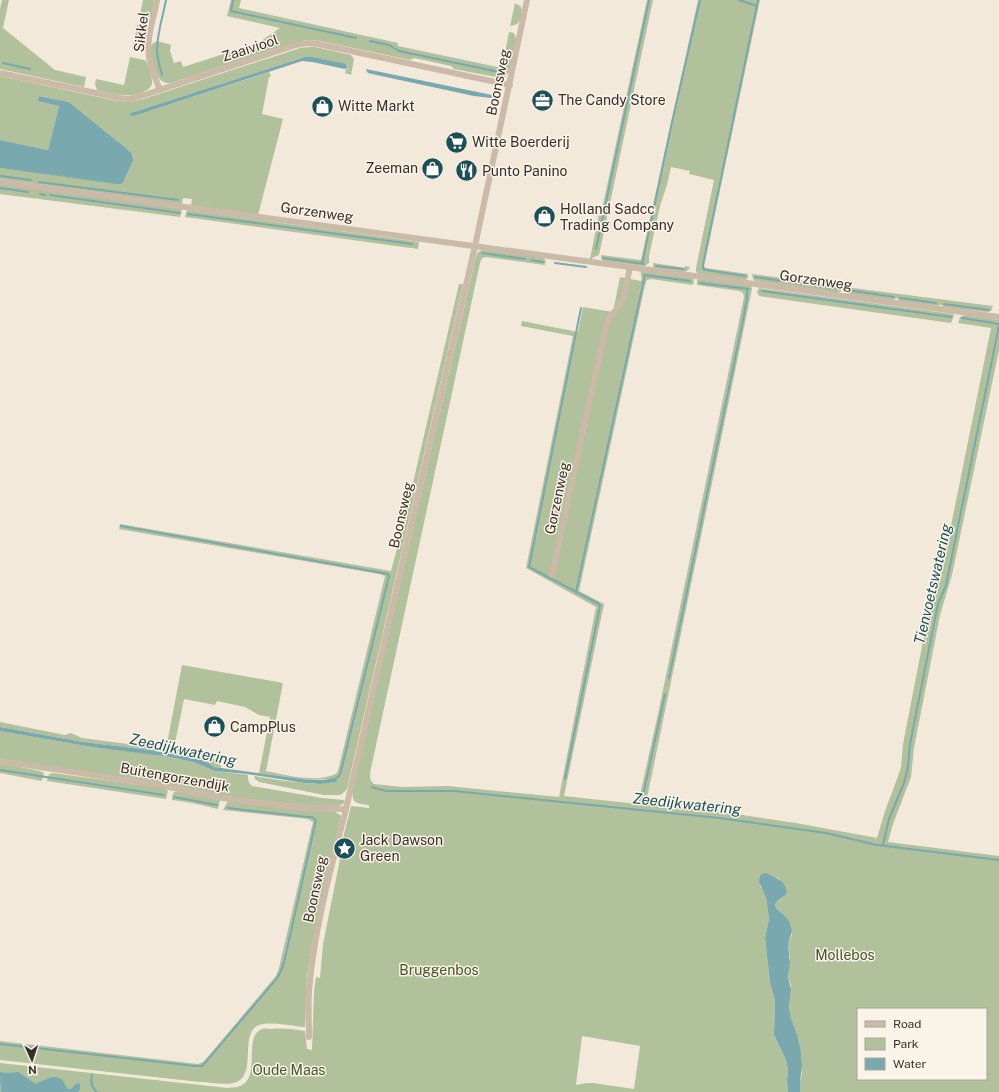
<svg xmlns="http://www.w3.org/2000/svg" width="999" height="1092" font-family="'Public Sans',sans-serif">
  <rect width="100%" height="100%" fill="#f2e9db"/>
  <path fill="#b1c19b" fill-rule="evenodd" d="M2,0h7l-6,28 52,42 31,7 -2,10 -84,-18v-60z
    M143,0h10l1,2 -2,13 -5,3 -7,-2z
    M231,0h10l-2,8 159,35v3l104,22 7,-36 5,1 2,6 -7,33 -4,5 -4,1 -47,-9 -3,-3 -37,-8 -4,2 -90,-19 -13,-1 -17,4 -119,39c-4,0 -6,0 -9,-2 -7,-4 -13,-28 -11,-35 1,-2 3,-4 5,-4 4,-1 11,2 15,3l-1,6 4,12 7,-2 2,6 75,-24 22,-15 -53,-12z
    M647,0h6l-54,255 -7,3v1h-2l10,-50h2z
    M698,0h62l-56,266 2,2 42,6v4l-2,2 -47,-6 -3,-2v-4l18,-88 -25,-6 1,-3 -19,-4 -4,18 -7,21 -11,50v7l-4,3 -41,-5c-2,-1 -3,-2 -3,-6l40,5z
    M515,3c3,2 4,2 6,4 2,4 0,14 -4,17 -1,1 -5,1 -7,2z
    M138,23l8,3 2,5 -3,16 -4,3 -9,-1z
    M309,47h6l36,8 3,4 -3,16 -6,-2 1,-4 2,-1v-3l-43,-8 -171,55v4l135,-44 2,4 -2,1 -7,37 21,5 -25,96 -67,-10 1,-6 -9,-1 -1,6 -182,-25v-11l121,16 12,-28 -6,-7 -58,-47 -30,-6 -2,5 22,5 -11,44 -48,-10v-64l117,25 13,1 13,-3 157,-51z
    M130,57l14,3 2,1c2,5 7,17 6,22 0,3 -3,6 -5,7 -15,10 -34,3 -50,0l-2,-6 1,-5 28,6z
    M0,184l182,25 -2,8 -180,-23z
    M187,210l232,32 -1,7 -233,-32z
    M482,250l61,8 3,3 -1,4 -59,-8 -4,1 -2,5 -110,510c0,5 0,8 4,11l28,3 46,-1 111,11 37,-190 -70,-39 47,-232 -52,-10 1,-5 56,11 5,-25 30,5 7,-35 21,4c2,-4 -1,-6 0,-10l51,7 2,2 -1,5 -42,-6 -4,1 -2,5 -66,306 25,13 -40,192 74,8 20,-90 86,-417 -1,-4 -4,-2 -42,-6v-4l1,-2 53,7 1,3 -106,514 90,11 60,9 81,15 8,-27 12,-32 4,-12 2,-23 23,-118 7,-29 8,-22 50,-247 -33,-5 2,-6 5,-2 34,5v30l-47,225 -12,40 -26,133 -3,29 -18,47 -5,18 111,14v236h-199v-11l2,-8 -1,-21 -12,-39 2,-28 -3,-8 2,-19 -2,-13 4,-11 -7,-18 -9,-8 -1,-3c3,-8 10,-7 12,-13l-9,-14 -8,-2 -10,10 4,5 2,6 2,15 1,7 -4,19 5,45 5,17 -1,35 12,25 2,10 -1,10 1,12h-788v-29l228,25c4,-1 8,0 12,-2 22,-9 2,-49 22,-57 3,-1 6,0 9,0 11,-1 22,0 34,2l2,18 5,1 2,-59 2,-14 4,1 3,-34 18,-90h-2l12,-48 18,2v-3c-13,-2 -18,-1 -16,-16l123,-533 2,-4zM858,1009h128v70h-128zM582,1036l58,10 -6,43 -41,-6h-6l-11,2z
    M653,263l32,5v-2l5,1 -2,3 -4,2 -29,-4 -2,-2z
    M752,274l90,12 -1,5 -3,2 -83,-12 -2,-2z
    M459,284h4l-116,505 -5,5 -3,1h-15l-65,-13 -4,-3 -1,-3 24,4 36,4 22,-2 -8,-3 -19,1 -50,-7 11,-56 -11,-2 -14,-8 -28,-6 -2,4 -31,-6 -10,49c11,2 47,6 47,20l-7,-1 -10,-7 -54,-10 -67,-8 -83,-15v-5l65,13 6,-2 11,5 84,11 16,-84 101,18 -17,88c20,4 52,13 71,2l2,-6 46,-191 -6,-2 -260,-45 1,-5 271,47 13,-48 -4,-5 2,-10 5,1z
    M845,287l148,19 -2,5 -4,1 -44,-5v-2h-4l-1,1 -39,-5 -1,-2 -2,-1 -2,2 -47,-6 -1,-1z
    M759,288l194,26 1,2 -3,7 -192,-27 -2,-4z
    M0,731l92,16 56,6 45,9 22,9 33,4c0,4 0,8 4,11l70,12 22,2 1,1 -2,3 -5,2 -15,1 -77,-8 -246,-40z
    M0,763l40,8 4,2 -1,5 -2,3 -41,-8z
    M53,773l110,15 5,3 -2,8 -119,-18c1,-5 1,-7 6,-8z
    M181,791l39,9 -2,9 -26,-6 -20,-3 1,-7 2,-1z
    M228,801l106,10 3,2 4,3 -29,129 -5,31 -2,51c-14,-1 -34,-6 -46,-2 -20,7 -2,48 -22,57 -9,4 -27,0 -37,0l-200,-22v-19l198,23 5,-2 3,-3 70,-83 3,-8 34,-146 -5,-3 -85,-9z"/>
  <path fill="#7aa8af" d="M305,57h7l34,7 2,3 -3,2 -33,-7 -10,-1 -168,55 -4,-1v-1l4,-2z
    M366,69l126,26 1,1 -2,2 -17,-2 -102,-22 -4,-1 -2,-3z
    M39,96l30,6 58,47 5,5 1,6 -10,22 -2,2h-4l-117,-16v-28l48,10 11,-44 -22,-5z
    M0,727l83,15 67,8 54,10 10,7 95,13h14l11,-2 3,2 -1,2 -16,2 -15,-1 -58,-9 -32,-3 -22,-9 -29,-6 -72,-9 -92,-16z
    M766,873c10,5 19,7 21,19 -2,6 -9,5 -12,13l1,3 9,8 4,5 3,10 -4,14 2,18 -2,14 3,12 -2,19 2,11 6,16 4,17 1,15 -2,14v11h-12l-1,-12 1,-10 -2,-10 -12,-25 1,-35 -5,-17 -5,-45 4,-19 -1,-7 -2,-15 -7,-15 1,-6 2,-2z
    M0,1072l8,1 10,-1 18,12c8,-3 19,-12 27,-3 2,3 3,6 5,8h3l6,-6 3,1v5l-2,3h-77z"/>
  <g fill="none" stroke-linecap="round" stroke-linejoin="round">
    <path stroke="#7aa8af" stroke-width="2" d="M233,0l-2,11 125,27
      M739,0l18,6
      M370,41l19,4 10,6 100,21
      M3,63l27,6
      M162,75c-2,-8 -5,-16 -5,-25 0,-16 6,-34 9,-50
      M0,176l31,4
      M39,182l139,18
      M0,188l28,4
      M40,194l5,1
      M50,195l130,18
      M188,214l224,30
      M596,249l53,-249
      M482,253l43,6
      M603,258l41,6
      M531,260l12,2
      M555,263l31,4
      M642,264l30,-142 28,-122
      M656,266l28,3
      M745,276l-39,-6 -3,-1v-4l55,-265
      M755,277l84,12
      M700,283l49,6
      M847,290l47,7
      M762,291l189,26
      M900,298l36,5
      M944,304l45,6
      M962,318l37,6
      M121,526l267,48 1,2 -48,195 -2,5 -4,3
      M576,592l69,-317 45,6
      M669,678l74,-358 4,-22v-9
      M0,770l164,25
      M565,779l35,-173 -1,-2 -70,-37 52,-259
      M372,787l14,4h68l265,27 107,15 51,12 122,15
      M174,797l43,8
      M642,800l23,-106
      M883,845l6,-26 15,-36 4,-16 2,-23 28,-140 8,-19 53,-259
      M0,1044l195,22h7l2,-2 74,-87 5,-11 2,-8 31,-138 -4,-3h-4l-80,-9
      M92,1075c-2,7 -1,12 5,17"/>
    <path stroke="#cabaa7" stroke-width="6" d="M157,0c-3,18 -11,38 -8,56 1,12 7,23 11,34
      M0,73l120,25 9,1 9,-2 158,-52 12,-2 10,1 192,41
      M0,182l999,135
      M552,575l54,-249 2,-6 15,-20 7,-33
      M0,761l159,24 64,13 27,4 55,6 41,1
      M309,1037c0,-15 -1,-31 0,-46 5,-61 22,-123 37,-182l129,-563 52,-246"/>
  </g>
  <defs>
    <symbol id="office-disc" viewBox="-11 -11 22 22"><circle r="9.5" fill="#1d4f58" stroke="#faf3e8"/><path d="M-6-3h4V-5.5h4V-3h4V5H-6ZM-1-4.5V-3h2v-1.5ZM-6 0V1H6V0Z" fill="#fff"/></symbol>
    <symbol id="shop-disc" viewBox="-11 -11 22 22"><circle r="9.5" fill="#1d4f58" stroke="#faf3e8"/><path d="M-5-2.5h2.3a2.7 3.5 0 0 1 5.4 0H5L5.5 6h-11ZM-1.5-2.5h3a1.5 2.3 0 0 0-3 0Z" fill="#fff"/></symbol>
    <symbol id="supermarket-disc" viewBox="-11 -11 22 22"><circle r="9.5" fill="#1d4f58" stroke="#faf3e8"/><path d="M-6-5.5h2.5l.6 2H6L4.5 2H-2.5L-4.4-4H-6ZM-1.5 3.2a1.3 1.3 0 1 0 .1 0ZM3 3.2a1.3 1.3 0 1 0 .1 0Z" fill="#fff"/></symbol>
    <symbol id="restaurant-disc" viewBox="-11 -11 22 22"><circle r="9.5" fill="#1d4f58" stroke="#faf3e8"/><path d="M-5-6h1v4h1v-4h1v4h1v-4h1v5L-1.5 .5V6h-2V.5L-5-1ZM5-6V6H3V1.5H1.5Q1.5-4 5-6Z" fill="#fff"/></symbol>
    <symbol id="sight-disc" viewBox="-11 -11 22 22"><circle r="9.5" fill="#1d4f58" stroke="#faf3e8"/><path d="M0-6L1.8-2.2L6-1.7L2.9 1.2L3.7 5.4L0 3.3L-3.7 5.4L-2.9 1.2L-6-1.7L-1.8-2.2Z" fill="#fff"/></symbol>
  </defs>
  <g fill-rule="evenodd">
    <use href="#office-disc" x="530" y="88" width="25" height="25"/>
    <use href="#shop-disc" x="310" y="94" width="25" height="25"/>
    <use href="#supermarket-disc" x="444" y="130" width="25" height="25"/>
    <use href="#shop-disc" x="420" y="156" width="25" height="25"/>
    <use href="#restaurant-disc" x="454" y="158" width="25" height="25"/>
    <use href="#shop-disc" x="532" y="204" width="25" height="25"/>
    <use href="#shop-disc" x="202" y="714" width="25" height="25"/>
    <use href="#sight-disc" x="332" y="836" width="25" height="25"/>
  </g>
  <g text-anchor="middle" stroke-width="3" stroke-linejoin="round" paint-order="stroke">
    <g font-size="14" fill="#372e28" stroke="#faf3e8">
      <text transform="translate(141 32) rotate(-83)" y="5">Sikkel</text>
      <text transform="translate(250 48) rotate(-18)" y="5">Zaaiviool</text>
      <text transform="translate(498 82) rotate(-78)" y="5">Boonsweg</text>
      <text transform="translate(317 212) rotate(8)" y="5">Gorzenweg</text>
      <text transform="translate(816 280) rotate(8)" y="5">Gorzenweg</text>
      <text transform="translate(557 498) rotate(-78)" y="5">Gorzenweg</text>
      <text transform="translate(401 515) rotate(-77)" y="5">Boonsweg</text>
      <text transform="translate(175 777) rotate(10)" y="5">Buitengorzendijk</text>
      <text transform="translate(315 889) rotate(-78)" y="5">Boonsweg</text>
    </g>
    <g font-size="14" fill="#372e28" stroke="#faf3e8" text-anchor="start">
      <text x="558" y="105">The Candy Store</text>
      <text x="338" y="111">Witte Markt</text>
      <text x="472" y="147">Witte Boerderij</text>
      <text x="418" y="173" text-anchor="end">Zeeman</text>
      <text x="482" y="176">Punto Panino</text>
      <text x="560" y="214">Holland Sadcc<tspan x="560" dy="16">Trading Company</tspan></text>
      <text x="230" y="732">CampPlus</text>
      <text x="360" y="845">Jack Dawson<tspan x="360" dy="16">Green</tspan></text>
    </g>
    <g font-size="14" fill="#42552b" stroke="#faf3e8">
      <text x="845" y="960">Mollebos</text>
      <text x="439" y="975">Bruggenbos</text>
      <text x="289" y="1075">Oude Maas</text>
    </g>
    <g font-size="15" font-style="italic" fill="#1d4f58" stroke="#faf3e8">
      <text transform="translate(933 584) rotate(-77)" y="5">Tienvoetswatering</text>
      <text transform="translate(183 750) rotate(12)" y="5">Zeedijkwatering</text>
      <text transform="translate(687 804) rotate(6)" y="5">Zeedijkwatering</text>
    </g>
  </g>
  <rect x="857" y="1008" width="130" height="72" fill="#faf3e8" stroke="#aca49b"/>
  <rect x="865" y="1021" width="20" height="6" fill="#cabaa7" stroke="#aca49b"/>
  <text x="893" y="1028" font-size="12" fill="#372e28">Road</text>
  <rect x="865" y="1038" width="20" height="12" fill="#b1c19b" stroke="#aca49b"/>
  <text x="893" y="1048" font-size="12" fill="#372e28">Park</text>
  <rect x="865" y="1058" width="20" height="12" fill="#7aa8af" stroke="#aca49b"/>
  <text x="893" y="1068" font-size="12" fill="#372e28">Water</text>
  <g transform="translate(32 1060) rotate(177)" stroke="#faf3e8" stroke-width="3" paint-order="stroke">
  <path d="M0-3L7 15L0 10L-7 15Z" fill="#372e28"/>
  <text y="-6" font-size="11" font-weight="bold" text-anchor="middle" fill="#372e28">N</text>
  </g>
</svg>
